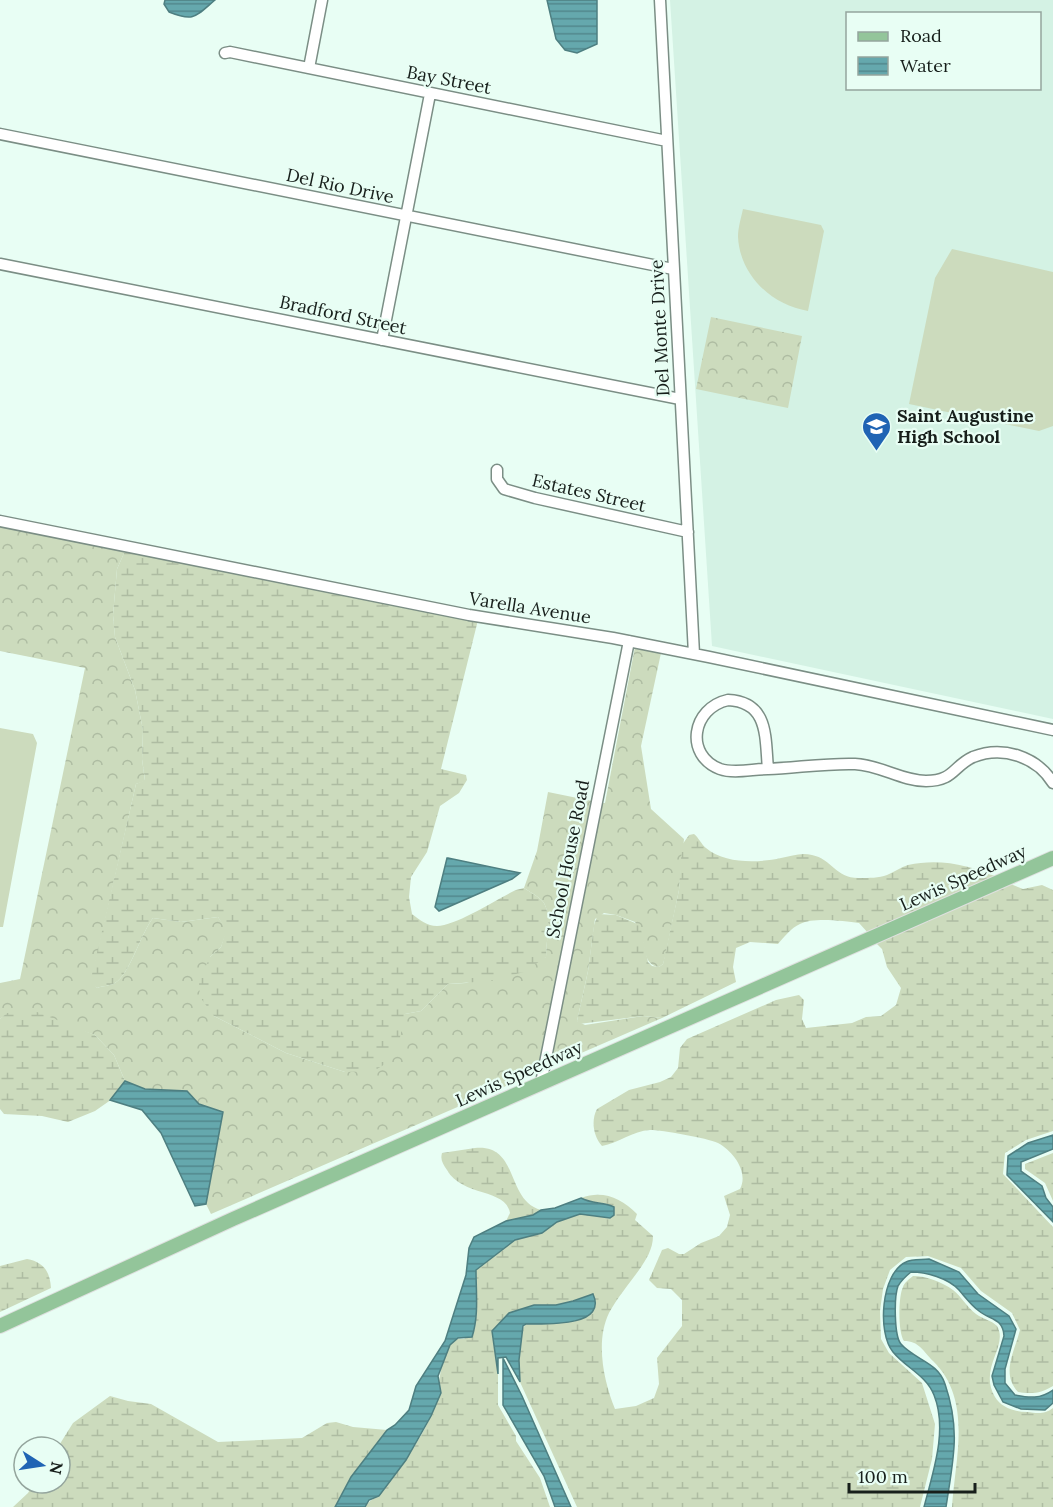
<svg xmlns="http://www.w3.org/2000/svg" width="1053" height="1507" font-family="Lora,serif">
  <defs>
    <pattern id="forest-crowns" width="20" height="18" patternUnits="userSpaceOnUse" patternTransform="scale(1.5)"><rect width="20" height="18" fill="#ccdbbd"/><path d="M2 6a3 3 0 1 1 6 0M12 15a3 3 0 1 1 6 0" fill="none" stroke="#aebca2"/></pattern>
    <pattern id="wetland-marsh" width="20" height="14" patternUnits="userSpaceOnUse" patternTransform="scale(1.5)"><rect width="20" height="14" fill="#ccdbbd"/><path d="M1 5h8M5 5V1M11 12h8M15 12V8" fill="none" stroke="#aebca2"/></pattern>
    <pattern id="water-rules" width="6" height="5" patternUnits="userSpaceOnUse" patternTransform="scale(1.5)"><rect width="6" height="5" fill="#65a8ad"/><path d="M0 2.5h6" fill="none" stroke="#52888c"/></pattern>
  </defs>
  <rect width="100%" height="100%" fill="#e8fef4"/>
  <path fill="#d4f2e4" fill-rule="evenodd" d="M670,0h383v719l-341,-73zM848,14h192v74h-192z"/>
  <path fill="#ccdbbd" d="M743,209l78,16 3,6 -16,80c-37,-6 -68,-36 -70,-74 0,-9 3,-19 5,-28z
    M952,249l101,23v154l-14,5 -130,-27 26,-126z
    M0,728l33,6 4,9 -34,184h-3z"/>
  <path fill="url(#forest-crowns)" d="M711,317l91,19 -14,72 -92,-19z
    M0,525l125,26 -8,18 -4,46 2,22 20,53 8,40 -1,29 3,22 -9,3 -45,198 6,6c5,-2 13,-2 18,-5 15,-9 26,-50 38,-65l28,4 37,-5 9,13 -6,17 -11,10 4,59 72,37 59,19 60,-58 16,-3 27,-27 18,-1 80,-26c0,-17 6,-40 -2,-54 -4,-6 -14,-11 -20,-15l13,-37 11,-59 44,9 -54,271 -327,142 -5,-10 17,-92 -24,-8 -12,-13 -42,-2 -20,-8 -11,-26 -19,-20 -27,-9 -60,-13 -8,6v-36l20,-4 65,-311 -85,-17z
    M635,647l26,6 -20,93 10,63 33,30 -5,51 -14,67 -2,7 -4,3c-16,-2 -13,-20 -18,-32 -1,-4 -4,-9 -6,-13l-19,-7 -12,-2 -9,6 -7,52 -11,50 8,4 58,-9 19,2 -113,49 53,-264h3z"/>
  <path fill="url(#wetland-marsh)" d="M125,551l353,69 -37,149 25,6 1,5 -8,13 -19,13 -13,46 -16,25 -2,20 3,17c8,6 15,12 25,12 19,0 60,-27 79,-36l8,-2c6,4 16,9 20,15 8,14 2,37 2,54l-22,15 -35,9 -41,3 -27,27 -16,3 -6,28 -14,22 -11,7 -29,1 -59,-19 -72,-37 -14,-19 -1,-13 4,-12 7,-15 11,-10 5,-17 -8,-13 -37,5 -28,-4c-12,15 -23,56 -38,65 -5,3 -13,3 -18,5l-7,-5 46,-199 9,-4 -3,-21 1,-29 -8,-40 -20,-53 -2,-22 4,-46z
    M694,834c5,4 7,10 12,14 19,16 52,15 75,10 11,-2 20,-6 31,-3 20,4 24,24 48,23 9,0 19,0 27,-3 7,-3 14,-8 21,-10 31,-7 62,0 89,12l-128,57 -10,-11c-16,-2 -45,-6 -59,1 -9,4 -16,13 -22,20l-28,-2 -14,6 -3,19 3,15 -74,36 -19,-2 -64,8 -2,-3 11,-50 6,-46 4,-11 18,1 24,10 8,37 4,4 7,1 4,-3 16,-74 3,-45 7,-10z
    M1008,883l15,6 19,-4 11,5v241l-27,9 -21,13 -2,21 50,53v159c-13,8 -21,8 -35,6 -17,-19 -4,-39 2,-62l-8,-17 -31,-22 -20,-23 -33,-12 -22,1 -16,13 -7,19 -3,22 1,28 8,14 33,30 13,41 -3,35 -12,48h-343l-57,-125c-1,-15 -4,-47 6,-58l44,-2 20,-7 -9,-16 -25,6h-22l-42,26 6,43v31l18,31v5l24,37 10,29h-185c4,-7 8,-7 14,-12 4,-3 8,-10 11,-14 15,-20 30,-41 40,-63 13,-26 5,-56 24,-79h10l11,-10 2,-28 -1,-31 39,-30 27,-7 15,-11 23,-8 30,4 -7,-15h-14l-8,-5c22,-8 40,0 56,16l-2,6 18,16c0,13 -7,24 -14,34 -10,14 -22,28 -30,43 -14,29 -5,69 6,96l21,-3 18,-8 5,-14 -2,-26 25,-32v-26l-11,-11 -14,-1 -8,-8 13,-30 6,-2 11,6h5l17,-11 18,-7 8,-9 3,-12 -6,-19 16,-7c9,-17 -7,-38 -22,-46 -11,-5 -56,-13 -68,-13 -17,1 -32,13 -48,16 -9,-10 -11,-26 -5,-37l32,-19 31,-8 11,-5 7,-9 2,-20 7,-9 89,-39 23,-5 5,5 -2,19 4,9 46,-5 14,-6 15,-1 15,-11 5,-17 -14,-21 -5,-18 -7,-7z
    M37,1012l58,23 19,20 11,26 -10,16 -20,14 -27,11 -26,-6 -38,-2 -4,-5v-90l7,-6z
    M475,1148c45,-4 30,52 66,62l-8,5 -27,6 4,-8c-4,-25 -48,-16 -63,-43 -4,-6 -7,-10 -5,-17z
    M1053,1153v48l-8,-18 -20,-14v-5z
    M27,1259c17,3 23,13 24,29l-51,24v-46z
    M913,1276c13,0 29,6 40,14 8,6 14,17 23,24 7,5 15,6 21,12 12,20 -19,42 -2,71 6,10 19,15 32,15 10,1 17,3 26,-4v99h-101c3,-48 21,-107 -19,-146 -10,-10 -14,-20 -29,-20 -6,-8 -6,-44 -1,-54 1,-4 6,-8 10,-11z
    M110,1396l18,5 23,3 67,38 84,-4 25,-15 9,-1 17,5 34,3 -36,47 -16,30h-322l15,-14 6,-10h26v-36h-2l15,-24z"/>
  <path fill="url(#water-rules)" stroke="#4e7f81" stroke-width="1.5" d="M165,0h50c-20,17 -21,22 -46,12l-5,-8z
    M547,0h50v44l-20,9 -12,-3 -9,-11z
    M447,858h1l72,15 -8,6 -73,32 -4,-4z
    M125,1081l20,8 42,2 12,13 24,8 -17,92 -11,2 -34,-73 -19,-23 -32,-10z
    M1053,1135v14l-32,13v9l21,15 4,12 7,9v15l-46,-47 1,-19 20,-13z
    M581,1198c11,6 22,4 33,9v8l-4,3 -30,-4 -23,8 -15,11 -27,7 -39,30c0,22 3,46 -4,67l-14,1 -8,7 -12,31 3,17 -10,23 -25,44 -27,36 -10,4 -4,7h-30l16,-30 36,-47 8,-5 14,-15 7,-24 29,-45 21,-66 3,-27 5,-11 32,-16 27,-6 8,-5 14,-2z
    M929,1259l30,13 19,22 31,22 7,13 -11,40v14l10,12c15,3 25,4 38,-5v13l-8,7 -24,-1 -18,-7 -9,-17 -2,-9 12,-40c-1,-18 -14,-16 -25,-25 -8,-6 -13,-13 -20,-21 -11,-12 -33,-18 -48,-18 -5,4 -10,9 -13,14 -4,11 -4,50 3,58 14,16 37,18 44,40 16,47 8,76 1,123h-22c9,-35 24,-77 10,-112 -8,-20 -28,-27 -41,-43 -16,-19 -12,-79 13,-90 6,-3 16,-2 23,-3z
    M593,1294c15,33 -47,30 -67,30l-3,2 -4,34 1,22 -14,-25 -8,1v16l-6,-43 17,-18 25,-8h22l17,-4z
    M503,1358l19,38 49,111h-16l-11,-31 -41,-71z"/>
  <g fill="none" stroke-linecap="round" stroke-linejoin="round">
    <defs>
      <path id="minor" d="M660,0l34,654
        M225,53l5,-1 437,89
        M309,68l13,-68
        M0,134l673,135
        M0,264l680,135
        M382,340l48,-246
        M497,470v9l7,10 31,9 153,34
        M0,521l469,94 144,23 96,19 344,73
        M728,700c41,2 37,37 40,69 -15,0 -34,5 -48,0 -36,-14 -28,-61 8,-69z
        M768,769c28,-1 58,-6 87,-5 25,1 47,17 71,17 28,0 27,-15 47,-24 30,-12 64,0 80,26
        M541,1083l88,-442"/>
      <path id="major" d="M0,1326l233,-107 820,-361"/>
    </defs>
    <use href="#minor" stroke="#7b8e85" stroke-width="13"/>
    <use href="#major" stroke="#dfe0df" stroke-width="16"/>
    <use href="#minor" stroke="#fff" stroke-width="10"/>
    <use href="#major" stroke="#93c59a" stroke-width="14"/>
  </g>
  <defs>
    <symbol id="school-pin" viewBox="-11 -11 22 30"><path d="M0 17L-7.5 6A9.5 9.5 0 1 1 7.5 6Z" fill="#2064b4" stroke="#e8fef4"/><path d="M0-5L7-2L0 1L-7-2ZM-4 1L0 2.5L4 1V4Q0 6-4 4Z" fill="#fff"/></symbol>
  </defs>
  <g fill-rule="evenodd">
    <use href="#school-pin" x="860" y="410" width="33" height="45"/>
  </g>
  <g text-anchor="middle" stroke-width="4.5" stroke-linejoin="round" paint-order="stroke">
    <g font-size="18" fill="#171f1b" stroke="#e8fef4">
      <text transform="translate(449 80) rotate(11)" y="6">Bay Street</text>
      <text transform="translate(340 186) rotate(12)" y="6">Del Rio Drive</text>
      <text transform="translate(343 315) rotate(12)" y="6">Bradford Street</text>
      <text transform="translate(660 328) rotate(-93)" y="6">Del Monte Drive</text>
      <text transform="translate(589 493) rotate(13)" y="6">Estates Street</text>
      <text transform="translate(530 608) rotate(9)" y="6">Varella Avenue</text>
      <text transform="translate(568 859) rotate(-79)" y="6">School House Road</text>
      <text transform="translate(963 878) rotate(-24)" y="6">Lewis Speedway</text>
      <text transform="translate(519 1074) rotate(-24)" y="6">Lewis Speedway</text>
    </g>
    <g font-size="18" font-weight="bold" fill="#171f1b" stroke="#e8fef4" text-anchor="start">
      <text x="897" y="422">Saint Augustine<tspan x="897" dy="21">High School</tspan></text>
    </g>
  </g>
  <rect x="846" y="12" width="195" height="78" fill="#e8fef4" stroke="#94a59d" stroke-width="1.5"/>
  <rect x="858" y="32" width="30" height="9" fill="#93c59a" stroke="#94a59d" stroke-width="1.5"/>
  <text x="900" y="42" font-size="18" fill="#171f1b">Road</text>
  <rect x="858" y="57" width="30" height="18" fill="url(#water-rules)" stroke="#94a59d" stroke-width="1.5"/>
  <text x="900" y="72" font-size="18" fill="#171f1b">Water</text>
  <g transform="translate(42 1465) rotate(102)"><circle r="28" fill="#e8fef4" stroke="#94a59d" stroke-width="1.5"/>
  <path d="M0-4.5L10 22L0 15L-10 22Z" fill="#2064b4"/>
  <text y="-9" font-size="16" font-weight="bold" text-anchor="middle" fill="#171f1b">N</text>
  </g>
  <path d="M849 1483v9h126v-9" fill="none" stroke="#171f1b" stroke-width="3"/>
  <text x="858" y="1483" font-size="18" fill="#171f1b" stroke="#e8fef4" stroke-width="4.5" paint-order="stroke">100 m</text>
</svg>
